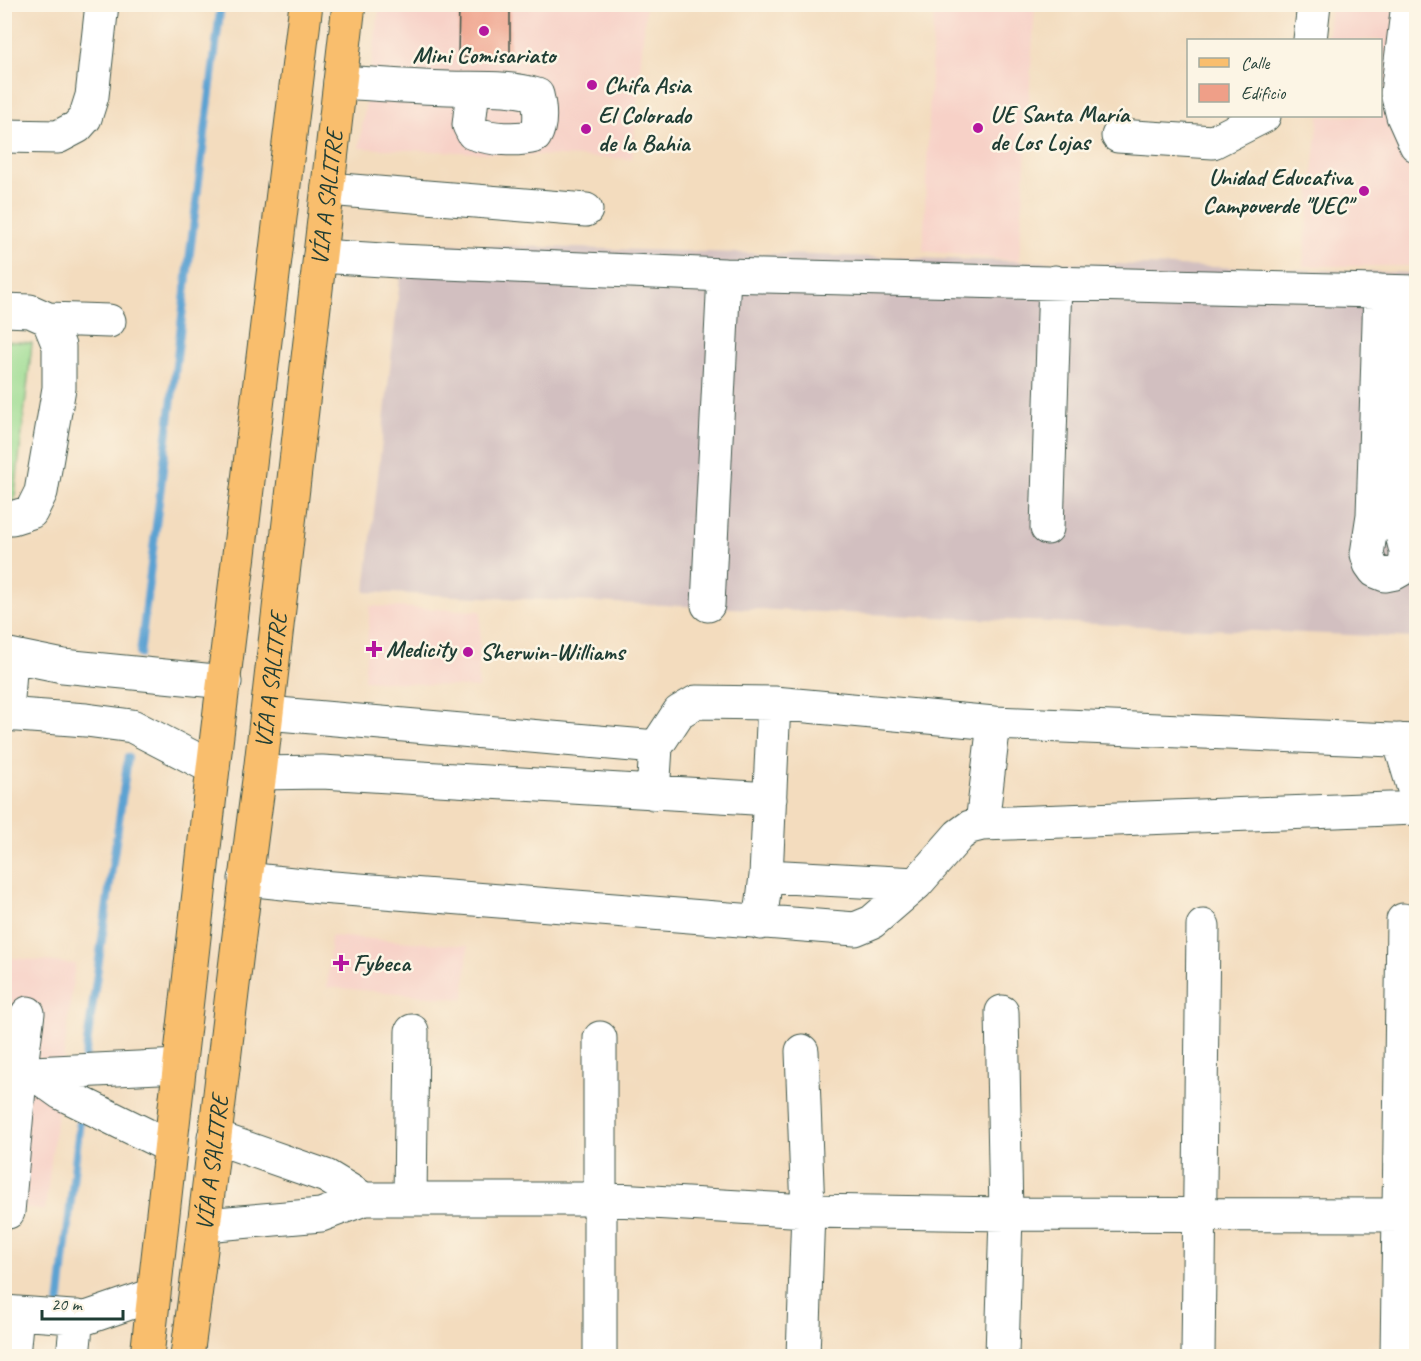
<svg xmlns="http://www.w3.org/2000/svg" width="1421" height="1361" font-family="Caveat,sans-serif">
  <rect width="100%" height="100%" fill="#fcf5e5"/>
  <filter id="ink" filterUnits="userSpaceOnUse"><feTurbulence type="fractalNoise" baseFrequency=".0167" numOctaves="2"/><feDisplacementMap in="SourceGraphic" scale="12" xChannelSelector="R" yChannelSelector="G"/><feConvolveMatrix kernelMatrix="1 2 1 2 8 2 1 2 1" color-interpolation-filters="sRGB"/></filter>
  <filter id="wash" filterUnits="userSpaceOnUse"><feTurbulence type="fractalNoise" baseFrequency=".008" numOctaves="4" result="noise"/><feDisplacementMap in="SourceGraphic" scale="24" xChannelSelector="R" yChannelSelector="G"/><feGaussianBlur stdDeviation="1.35" result="paint"/><feColorMatrix in="noise" values="0 0 0 0 0 0 0 0 0 0 0 0 0 0 0 0 0 1.4 0 .05"/><feComposite in="paint" operator="in"/></filter>
  <g filter="url(#wash)">
    <rect width="100%" height="100%" fill="#f3dcbe"/>
    <path fill="#f7d1c7" d="M386,5h260l-14,154 -273,-11 20,-138z
      M934,5h101l-16,256 -96,-10z
      M1331,5h85v261h-113l16,-150h61v-76h-53z
      M370,606l111,5 -3,77 -114,-8z
      M331,936l137,10 -4,53 -137,-12z
      M4,957l71,7 -30,247 -18,-3 -22,5z"/>
    <path fill="#d2bfc0" d="M404,243l1012,30v365l-1051,-46z"/>
    <path fill="#9cdc92" stroke="#5e8c63" stroke-width="1.5" d="M4,341l28,2 -18,161 -9,-1z"/>
    <g fill="none" stroke-linecap="round" stroke-linejoin="round">
      <path stroke="#5ba2d2" stroke-width="8" d="M140,654l81,-650
        M84,1065l44,-308
        M59,1306l22,-196"/>
    </g>
    <g id="blocks">
      <path fill="#ef9f88" d="M459,4h51v55l-52,-2z"/>
    </g>
  </g>
  <g filter="url(#ink)">
    <use href="#blocks" fill-opacity="0" stroke="#3f5549" stroke-width="1.5"/>
    <g fill="none" stroke-linecap="round" stroke-linejoin="round">
      <defs>
        <path id="minor" d="M1408,4l-11,89 6,23 13,29
          M1310,40l4,-36
          M340,82c36,2 72,5 108,6 28,1 62,-2 89,7 3,13 5,29 -2,41 -19,5 -44,3 -62,-3l-4,-8 4,-36
          M4,136l54,1 19,-10 8,-9 7,-22 10,-92
          M1118,136l95,6 51,-26
          M328,189l258,21
          M320,256l78,5 326,14 692,17
          M1380,291l-7,224 -6,39 3,10 5,7 10,4 10,-2 7,-4 4,-8v-10l-9,-36 9,-223
          M4,310l26,1 18,8 61,2
          M4,518h8l19,-6 10,-20 18,-104v-42l-11,-27
          M1047,528l8,-246
          M708,605l16,-330
          M4,654l59,12 162,16
          M7,713l4,-57
          M267,713l389,34
          M4,714l82,6 46,6 81,42
          M1399,740l17,56
          M260,773l62,-1 448,27
          M653,793l3,-46 23,-35 17,-10 78,1 220,20 422,18
          M982,824l12,-101
          M766,876l150,8
          M245,879l76,8 534,42 17,-7 44,-38 43,-49 11,-8 12,-3 434,-16
          M760,923l6,-47 8,-173
          M600,1038v318
          M802,1051l6,160 -5,145
          M5,1060l28,13 28,20 110,54
          M33,1073l147,-7
          M364,1199h236l208,12 198,3 410,1
          M410,1199l2,-168
          M8,1212l13,-145 7,-54
          M205,1225l116,-10 43,-16 -38,-23 -112,-39
          M4,1312l82,6 67,-23
          M13,1356l4,-43
          M73,1356l4,-39
          M1002,1356l4,-142 -4,-202
          M1198,1356l5,-430
          M1397,1356l6,-436"/>
        <g id="major">
          <path d="M147,1356l66,-588 93,-764"/>
          <path id="s1" d="M187,1356c27,-194 46,-389 73,-583l89,-769"/>
        </g>
      </defs>
      <use href="#minor" stroke="#3f5549" stroke-width="35"/>
      <use href="#major" stroke="#3f5549" stroke-width="35"/>
      <use href="#minor" stroke="#fff" stroke-width="33"/>
      <use href="#major" stroke="#f9be6d" stroke-width="33"/>
    </g>
  </g>
  <g fill="#b5179e" stroke="#fcf5e5" stroke-width="2">
    <circle cx="484" cy="31" r="6"/>
    <circle cx="592" cy="85" r="6"/>
    <circle cx="978" cy="128" r="6"/>
    <circle cx="586" cy="129" r="6"/>
    <circle cx="1364" cy="191" r="6"/>
    <path d="M371 640h6v6h6v6h-6v6h-6v-6h-6v-6h6z"/>
    <circle cx="468" cy="652" r="6"/>
    <path d="M338 954h6v6h6v6h-6v6h-6v-6h-6v-6h6z"/>
  </g>
  <g text-anchor="middle" stroke-width="5" stroke-linejoin="round" paint-order="stroke">
    <g font-size="24" font-weight="bold" fill="#1f3d34" stroke="#fcf5e5" text-anchor="start">
      <text x="484" y="63" text-anchor="middle">Mini Comisariato</text>
      <text x="604" y="93">Chifa Asia</text>
      <text x="990" y="122">UE Santa María<tspan x="990" dy="28">de Los Lojas</tspan></text>
      <text x="598" y="123">El Colorado<tspan x="598" dy="28">de la Bahia</tspan></text>
      <text x="1352" y="185" text-anchor="end">Unidad Educativa<tspan x="1352" dy="28">Campoverde "UEC"</tspan></text>
      <text x="386" y="657">Medicity</text>
      <text x="480" y="660">Sherwin-Williams</text>
      <text x="353" y="971">Fybeca</text>
    </g>
    <g font-size="24" fill="#1f3d34" stroke="#fcf5e5">
      <text dy="8" stroke="none"><textPath href="#s1" startOffset="1167">VÍA A SALITRE</textPath></text>
      <text dy="8" stroke="none"><textPath href="#s1" startOffset="681">VÍA A SALITRE</textPath></text>
      <text dy="8" stroke="none"><textPath href="#s1" startOffset="195">VÍA A SALITRE</textPath></text>
    </g>
  </g>
  <rect width="1421" height="1361" fill="none" stroke="#fcf5e5" stroke-width="24"/>
  <rect x="1187" y="39" width="195" height="78" fill="#fcf5e5" stroke="#a4ab9e" stroke-width="1.5"/>
  <rect x="1199" y="58" width="30" height="9" fill="#f9be6d" stroke="#a4ab9e" stroke-width="1.5"/>
  <text x="1241" y="69" font-size="18" fill="#1f3d34">Calle</text>
  <rect x="1199" y="84" width="30" height="18" fill="#ef9f88" stroke="#a4ab9e" stroke-width="1.5"/>
  <text x="1241" y="99" font-size="18" fill="#1f3d34">Edificio</text>
  <path d="M42 1310v9h81v-9" fill="none" stroke="#1f3d34" stroke-width="3"/>
  <text x="51" y="1310" font-size="18" fill="#1f3d34" stroke="#fcf5e5" stroke-width="4.5" paint-order="stroke">20 m</text>
</svg>
